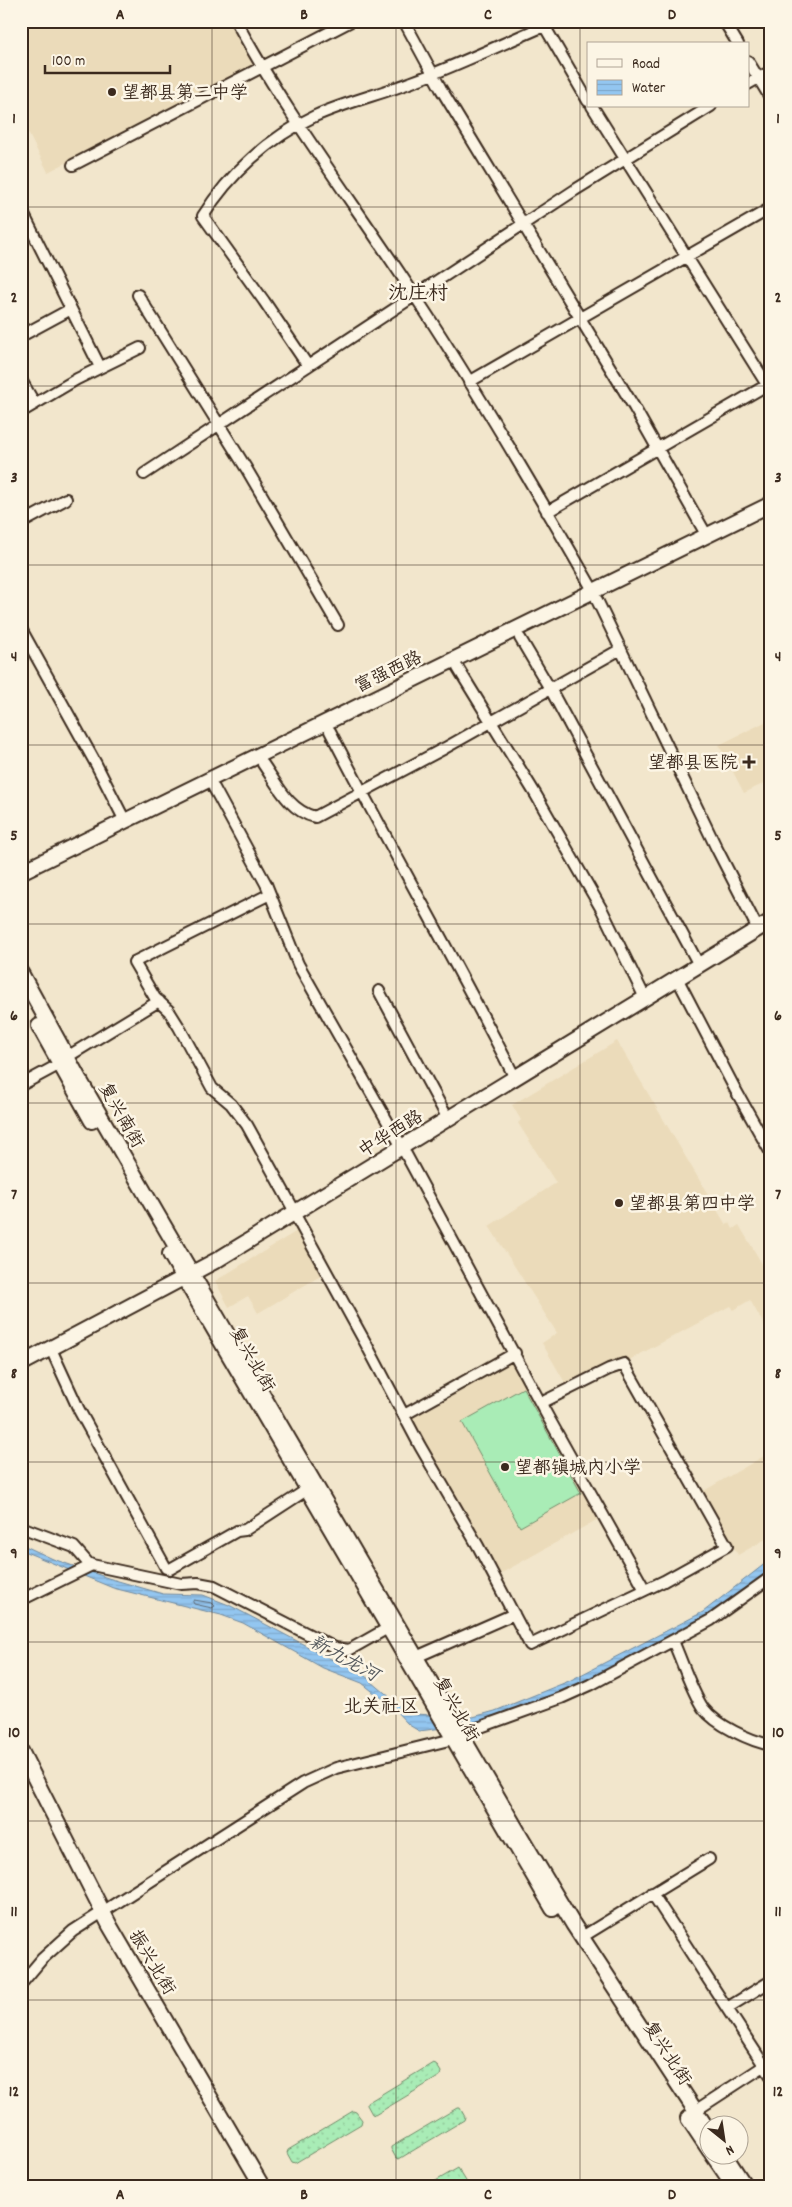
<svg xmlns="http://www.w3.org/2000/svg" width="792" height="2207" font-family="Dekko,'LXGW WenKai TC',sans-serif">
  <defs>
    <pattern id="grass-dots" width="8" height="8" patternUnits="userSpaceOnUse" patternTransform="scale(1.25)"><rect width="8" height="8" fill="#a9ecb6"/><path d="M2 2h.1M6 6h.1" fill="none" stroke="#92cb9c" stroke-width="1.8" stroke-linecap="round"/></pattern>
    <pattern id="water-rules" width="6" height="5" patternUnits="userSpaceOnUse" patternTransform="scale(1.25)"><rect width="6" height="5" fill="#93c6f0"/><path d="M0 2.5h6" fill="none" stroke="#80aacd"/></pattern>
  </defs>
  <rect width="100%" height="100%" fill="#f2e6cc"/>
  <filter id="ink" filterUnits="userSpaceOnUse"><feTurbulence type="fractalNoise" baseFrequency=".02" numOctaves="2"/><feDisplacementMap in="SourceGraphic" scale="10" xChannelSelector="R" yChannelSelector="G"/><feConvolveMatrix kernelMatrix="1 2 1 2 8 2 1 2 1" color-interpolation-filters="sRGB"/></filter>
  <g filter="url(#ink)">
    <path fill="#ebdbba" d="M21,21h210l23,45 -206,106 -27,-53z
      M771,719v61l-27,13 -25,-48z
      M617,1041l109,184 4,-2 3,6 6,-4 32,54v8l-5,3 5,8v39l-21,-37 -17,10 -3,-4 -101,54 -25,7 -37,19 -25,-43 15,-10 -68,-107 67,-43 -38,-60 3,-3 -9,-15z
      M297,1231l25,44 -64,38 -10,-17 -19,11 -14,-26z
      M513,1360l87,158 -102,57 -88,-158z
      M771,1452v84l-33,19 -36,-63z"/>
    <path fill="url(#grass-dots)" stroke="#728b6a" d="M433,2063l3,1 5,8 -1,4 -65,39 -3,-1 -5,-9v-2z
      M457,2108h3l5,9 -1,3 -65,39 -3,-1 -5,-9v-2z
      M353,2111l3,1 6,8 -1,4 -66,39 -3,-1 -5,-9 1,-3z
      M458,2168l11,18h-42z"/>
    <path fill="#a9ecb6" stroke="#728b6a" d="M523,1388l58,105 -61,34 -58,-105z"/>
    <path fill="url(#water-rules)" stroke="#70889c" d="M21,1544l32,15 55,19 55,16 40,1 26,10 102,54 26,10 49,42 7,3 60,3 22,-6 74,-30 134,-69 68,-53v11l-58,44 -133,71 -97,38 -64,8 -10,-6 -18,-19 -29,-23 -39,-15 -80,-45 -22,-8 -108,-27 -92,-38z"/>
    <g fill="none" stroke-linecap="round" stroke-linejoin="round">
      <path stroke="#5e6872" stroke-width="1" d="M194,1600l18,3 3,3 -3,2 -18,-4 -1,-2z"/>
      <defs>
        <path id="street" d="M236,21c49,91 112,174 169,260 67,100 129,206 189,311
          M404,21l37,68 193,318 73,129
          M724,21l14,23
          M542,22l46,79
          M748,61l23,38
          M748,84l23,-13
          M592,106l179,285
          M73,165l278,-144
          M21,209l79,158
          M138,295l108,173 92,157
          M21,336l50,-27
          M308,366l-44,-65 -61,-85c26,-42 67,-79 112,-100 31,-14 66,-22 97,-34 49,-18 96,-41 144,-61
          M21,380l14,24
          M469,382l302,-174
          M21,412l56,-33 63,-31
          M144,474l431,-284 136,-84
          M547,512l220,-127
          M21,523l45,-24
          M597,600l119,247 42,82
          M21,629l75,135 29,57
          M520,638l33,56 146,271
          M458,668l78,127 66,115 43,88
          M330,731c60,117 126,230 185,347
          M263,764c14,20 26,47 52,53l130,-69 176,-99
          M214,788l52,96 32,80 104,183 146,270 97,173
          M270,894l-136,68 21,36 14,13 10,16 33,61 19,16 16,21 48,87
          M677,978l58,111 36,64
          M379,991l69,128
          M67,1057l92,-56
          M21,1085l39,-21
          M294,1213l71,129 55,104 58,100 52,99 134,-64 63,-35 -103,-182 -15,5 -68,34
          M51,1349l28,61 87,158 4,1 67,-38 8,-1 63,-41
          M404,1415l111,-62
          M21,1527l53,20 14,16 4,2 89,19 17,-1 16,3 121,62 14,2 39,-22
          M21,1600l71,-35
          M673,1641c9,20 18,49 30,67 13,17 47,33 68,37
          M416,1657l98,-43
          M461,1734l100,-36 29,-13 121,-65 60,-43
          M652,1893l119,183
          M582,1937l127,-78
          M21,1984l21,-25 31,-28 230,-148 33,-15 117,-29
          M727,2008l44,-27
          M695,2111l69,-45"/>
        <path id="secondary" d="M21,872l750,-368
          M21,973l57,104 79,137 361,618 55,92 137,209
          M39,1026l53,95
          M170,1254l383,655
          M21,1364l196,-104 554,-339
          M21,1751l89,175 152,260
          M688,2118l22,33
          M712,2154l22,32
          M724,2154l21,32"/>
      </defs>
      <use href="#street" stroke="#3b2a1e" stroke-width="14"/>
      <use href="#secondary" stroke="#3b2a1e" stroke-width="18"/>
      <use href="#street" stroke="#fcf5e5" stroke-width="10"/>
      <use href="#secondary" stroke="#fcf5e5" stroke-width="14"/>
    </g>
  </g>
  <path fill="none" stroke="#3b2a1e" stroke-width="1" stroke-opacity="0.55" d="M212,21v2165M396,21v2165M580,21v2165M21,207h750M21,386h750M21,565h750M21,745h750M21,924h750M21,1103h750M21,1283h750M21,1462h750M21,1642h750M21,1821h750M21,2000h750"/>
  <g fill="#3b2a1e" stroke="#fcf5e5" stroke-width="2">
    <circle cx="112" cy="92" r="5"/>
    <path d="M746.5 754.5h5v5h5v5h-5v5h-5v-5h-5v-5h5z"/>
    <circle cx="619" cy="1203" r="5"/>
    <circle cx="505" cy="1467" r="5"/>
  </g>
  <g text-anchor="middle" stroke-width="5" stroke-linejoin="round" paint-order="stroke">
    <g font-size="18" fill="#3b2a1e" stroke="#fcf5e5" text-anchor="start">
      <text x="122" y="98">望都县第二中学</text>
      <text x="738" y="768" text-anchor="end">望都县医院</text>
      <text x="629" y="1209">望都县第四中学</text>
      <text x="515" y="1473">望都镇城内小学</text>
    </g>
    <g font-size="18" fill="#3b2a1e" stroke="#fcf5e5">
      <text transform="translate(388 671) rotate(-26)" y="6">富强西路</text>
      <text transform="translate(122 1115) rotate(60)" y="6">复兴南街</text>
      <text transform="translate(390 1133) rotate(-32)" y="6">中华西路</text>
      <text transform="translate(253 1359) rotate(60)" y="6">复兴北街</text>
      <text transform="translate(457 1709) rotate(60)" y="6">复兴北街</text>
      <text transform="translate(153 1962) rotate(59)" y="6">振兴北街</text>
      <text transform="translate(668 2053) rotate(57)" y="6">复兴北街</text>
    </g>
    <g font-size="19" font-style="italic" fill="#55595d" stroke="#fcf5e5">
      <text transform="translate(345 1657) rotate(29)" y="7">新九龙河</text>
    </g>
    <g font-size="19" fill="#3b2a1e" stroke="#fcf5e5">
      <text x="381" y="1712">北关社区</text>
    </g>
    <g font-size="20" fill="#3b2a1e" stroke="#fcf5e5">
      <text x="418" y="299">沈庄村</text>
    </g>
  </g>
  <rect width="792" height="2207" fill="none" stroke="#fcf5e5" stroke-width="55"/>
  <rect x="587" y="42" width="162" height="65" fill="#fcf5e5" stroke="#afa495"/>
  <rect x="597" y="59" width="25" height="8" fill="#fcf5e5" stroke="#afa495"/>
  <text x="632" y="68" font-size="15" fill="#3b2a1e">Road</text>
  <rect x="597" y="80" width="25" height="15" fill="url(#water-rules)" stroke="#afa495"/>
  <text x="632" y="92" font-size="15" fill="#3b2a1e">Water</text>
  <g transform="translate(724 2140) rotate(150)"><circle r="24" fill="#fcf5e5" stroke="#afa495"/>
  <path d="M0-4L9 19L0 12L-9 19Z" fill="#3b2a1e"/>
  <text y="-8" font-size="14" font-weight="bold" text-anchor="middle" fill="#3b2a1e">N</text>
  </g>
  <path d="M45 65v8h125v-8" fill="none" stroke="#3b2a1e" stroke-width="2.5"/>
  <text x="52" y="65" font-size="15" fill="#3b2a1e" stroke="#fcf5e5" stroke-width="4" paint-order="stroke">100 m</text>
  <rect x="28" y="28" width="736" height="2152" fill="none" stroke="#3b2a1e" stroke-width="2"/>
  <g font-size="16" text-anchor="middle" font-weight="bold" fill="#3b2a1e">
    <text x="120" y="19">A</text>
    <text x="304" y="19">B</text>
    <text x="488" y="19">C</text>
    <text x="672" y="19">D</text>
    <text x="14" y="123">1</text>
    <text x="778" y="123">1</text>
    <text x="14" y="302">2</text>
    <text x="778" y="302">2</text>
    <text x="14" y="482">3</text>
    <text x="778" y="482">3</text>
    <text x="14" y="661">4</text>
    <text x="778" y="661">4</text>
    <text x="14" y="840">5</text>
    <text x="778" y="840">5</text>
    <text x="14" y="1020">6</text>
    <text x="778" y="1020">6</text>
    <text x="14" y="1199">7</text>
    <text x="778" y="1199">7</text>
    <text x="14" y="1378">8</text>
    <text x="778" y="1378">8</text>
    <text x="14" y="1558">9</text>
    <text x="778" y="1558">9</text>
    <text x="14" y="1737">10</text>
    <text x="778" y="1737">10</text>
    <text x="14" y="1916">11</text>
    <text x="778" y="1916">11</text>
    <text x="14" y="2096">12</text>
    <text x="778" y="2096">12</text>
    <text x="120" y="2199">A</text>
    <text x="304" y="2199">B</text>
    <text x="488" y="2199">C</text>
    <text x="672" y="2199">D</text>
  </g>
</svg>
